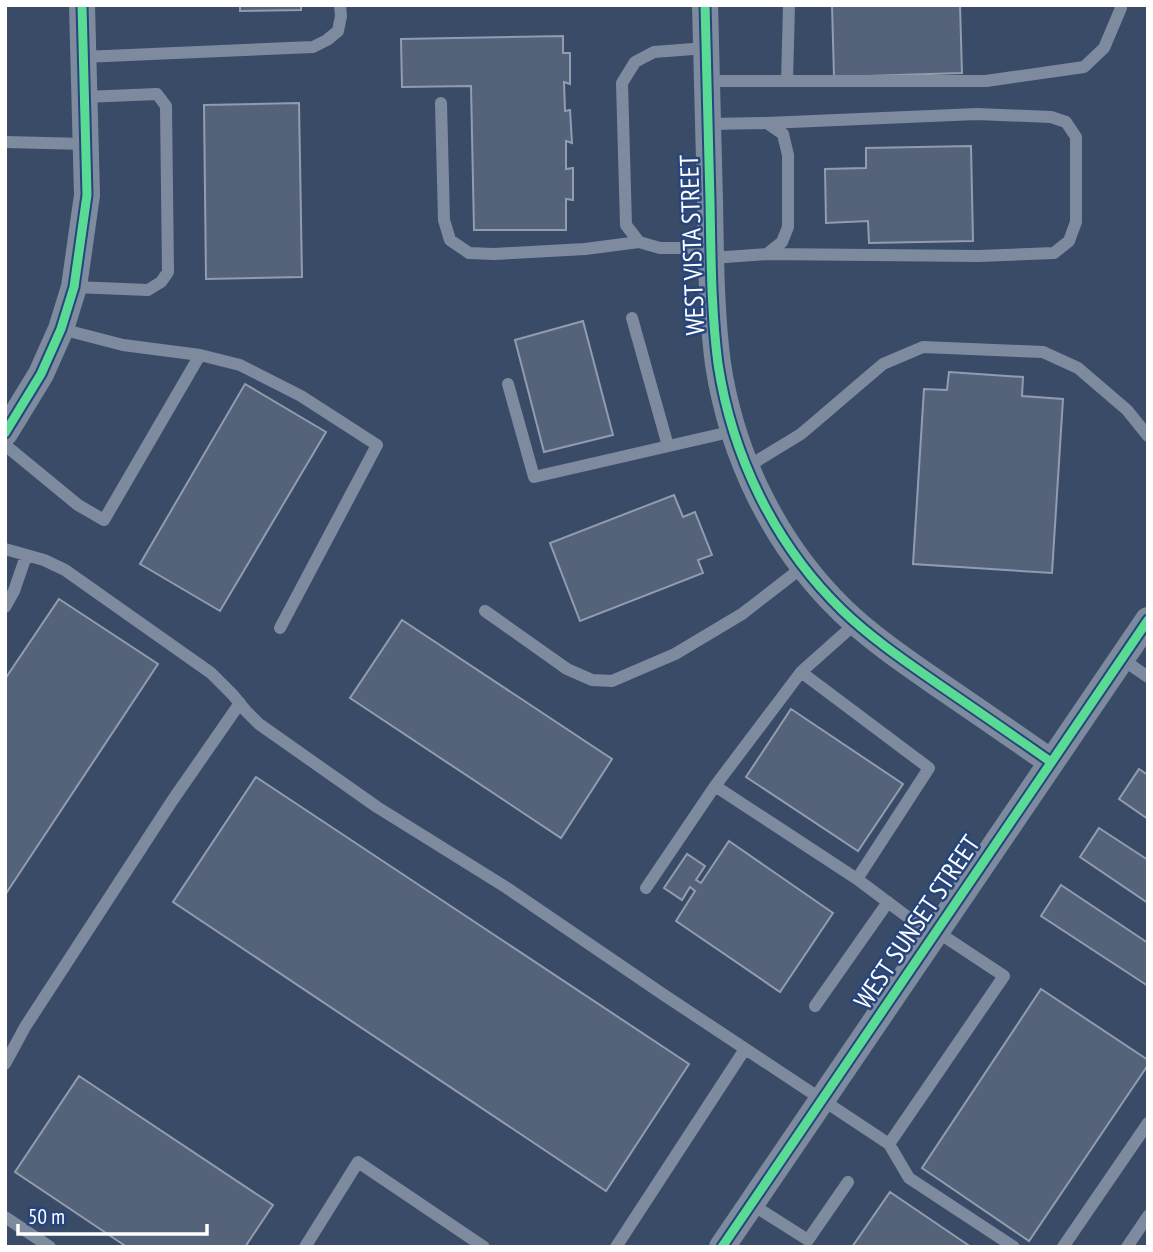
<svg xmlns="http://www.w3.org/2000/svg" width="1153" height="1252" font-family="'PT Sans Narrow',sans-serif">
  <rect width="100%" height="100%" fill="#3a4b68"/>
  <path fill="#54637a" stroke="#929cae" stroke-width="2" d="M240,5h61v5l-61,1z
    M832,5h128l2,68 -128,4z
    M563,36v17h7v31l-6,-2 1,29 5,-1 2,33 -6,-2v28l7,-1v32l-7,-1v31h-92l-3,-144 -69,1 -1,-48z
    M299,103l3,174 -96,2 -2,-174z
    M971,146l2,95 -104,2 -1,-22 -42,2 -1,-54 41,-1v-20z
    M583,321l30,114 -69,17 -29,-112z
    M949,372l74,5 -1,19 41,3 -11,174 -139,-9 11,-175 23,1z
    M245,384l81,48 -106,179 -80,-47z
    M674,495l9,22 12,-5 17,43 -14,5 5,13 -123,48 -30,-78z
    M59,599l99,65 -153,231v-216z
    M402,620l210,139 -51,79 -211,-140z
    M791,709l112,75 -45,67 -112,-74z
    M1139,769l9,6v44l-29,-20z
    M256,777l433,287 -83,127 -433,-289z
    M1099,828l49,32v43l-68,-46z
    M729,841l104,72 -53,79 -104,-71 19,-30 -5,-4 -8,13 -18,-12 23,-34 18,12 -9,14 5,3z
    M1061,885l87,58v43l-107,-70z
    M1041,989l107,71v5l-119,176 -107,-73z
    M79,1076l194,129 -28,42h-118l-112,-75z
    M890,1192l81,55h-119z"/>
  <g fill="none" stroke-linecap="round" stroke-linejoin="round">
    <path stroke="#7e8b9f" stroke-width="12" d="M706,48l-52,4 -19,10 -13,21 4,142 13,17 21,6h51
      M83,57l230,-10 14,-7 11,-9 3,-15 -1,-11
      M707,81h279l98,-14 20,-19 17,-40 -1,-3
      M787,81l2,-76
      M441,103l3,117 6,20 19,13 25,1 91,-5 54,-7
      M767,123l210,-9 74,3 15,5 10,15v85l-7,19 -15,12 -76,3 -211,-2
      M708,124l59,-1 16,11 5,21v72l-6,15 -15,12 -56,4
      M5,142l81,2
      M74,287l74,3 13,-8 7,-10 -2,-166 -9,-12 -72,3
      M632,318l36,128
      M61,329l62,16 77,10 40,10 61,31 76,49 -97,183
      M508,384l26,93 200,-46
      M5,445l73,60 26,15 96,-165
      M747,467l54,-33 82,-70 40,-17 120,5 35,16 49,42 21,26
      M5,549l39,11 21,10 146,103 22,22 13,16 13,13 118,83 130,81 157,107 225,149 115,-168 -68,-45
      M5,607l9,-16 12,-35
      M485,611l82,58 25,11 20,1 63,-27 67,-40 62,-48
      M1122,659l26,18
      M715,786l86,-114
      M857,879l76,57
      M646,888l69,-102 142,93 72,-111 -128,-96 55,-49
      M815,1006l73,-104
      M5,1064l20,-37 147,-226 68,-98
      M889,1144l20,34 105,69
      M751,1204l57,36 40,-58
      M5,1217l45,30
      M305,1247l53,-85 126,85
      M616,1247l129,-198
      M1063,1247l85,-124
      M1127,1247l21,-31"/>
    <path stroke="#7e8b9f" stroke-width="26" d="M705,5c2,65 3,130 5,196 1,54 1,109 8,163 14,92 57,181 124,246 29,28 63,51 96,74 38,26 76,52 113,78
      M5,433l36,-59 20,-45 13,-42 13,-92 -5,-190
      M722,1247l426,-627"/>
    <defs>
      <path id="cycleway" d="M705,5c2,65 3,130 5,196 1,54 1,109 8,163 14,92 57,181 124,246 29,28 63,51 96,74 38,26 76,52 113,78
        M5,433l36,-59 20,-45 13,-42 13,-92 -5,-190
        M722,1247l426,-627"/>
    </defs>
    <use href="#cycleway" stroke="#26457c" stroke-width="13"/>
    <use href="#cycleway" stroke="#5adb95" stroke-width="9"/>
  </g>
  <g text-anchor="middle" stroke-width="5" stroke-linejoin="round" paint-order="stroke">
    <g font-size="26" fill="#fff" stroke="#26457c">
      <text transform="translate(692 245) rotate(-92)" y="9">WEST VISTA STREET</text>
      <text transform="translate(917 922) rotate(-56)" y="9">WEST SUNSET STREET</text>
    </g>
  </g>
  <rect width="1153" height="1252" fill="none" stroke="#ffffff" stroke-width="14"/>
  <path d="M18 1224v10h189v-10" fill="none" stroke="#ffffff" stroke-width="3.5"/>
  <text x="28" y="1224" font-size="21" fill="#ffffff" stroke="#26457c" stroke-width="5" paint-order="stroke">50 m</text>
</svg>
